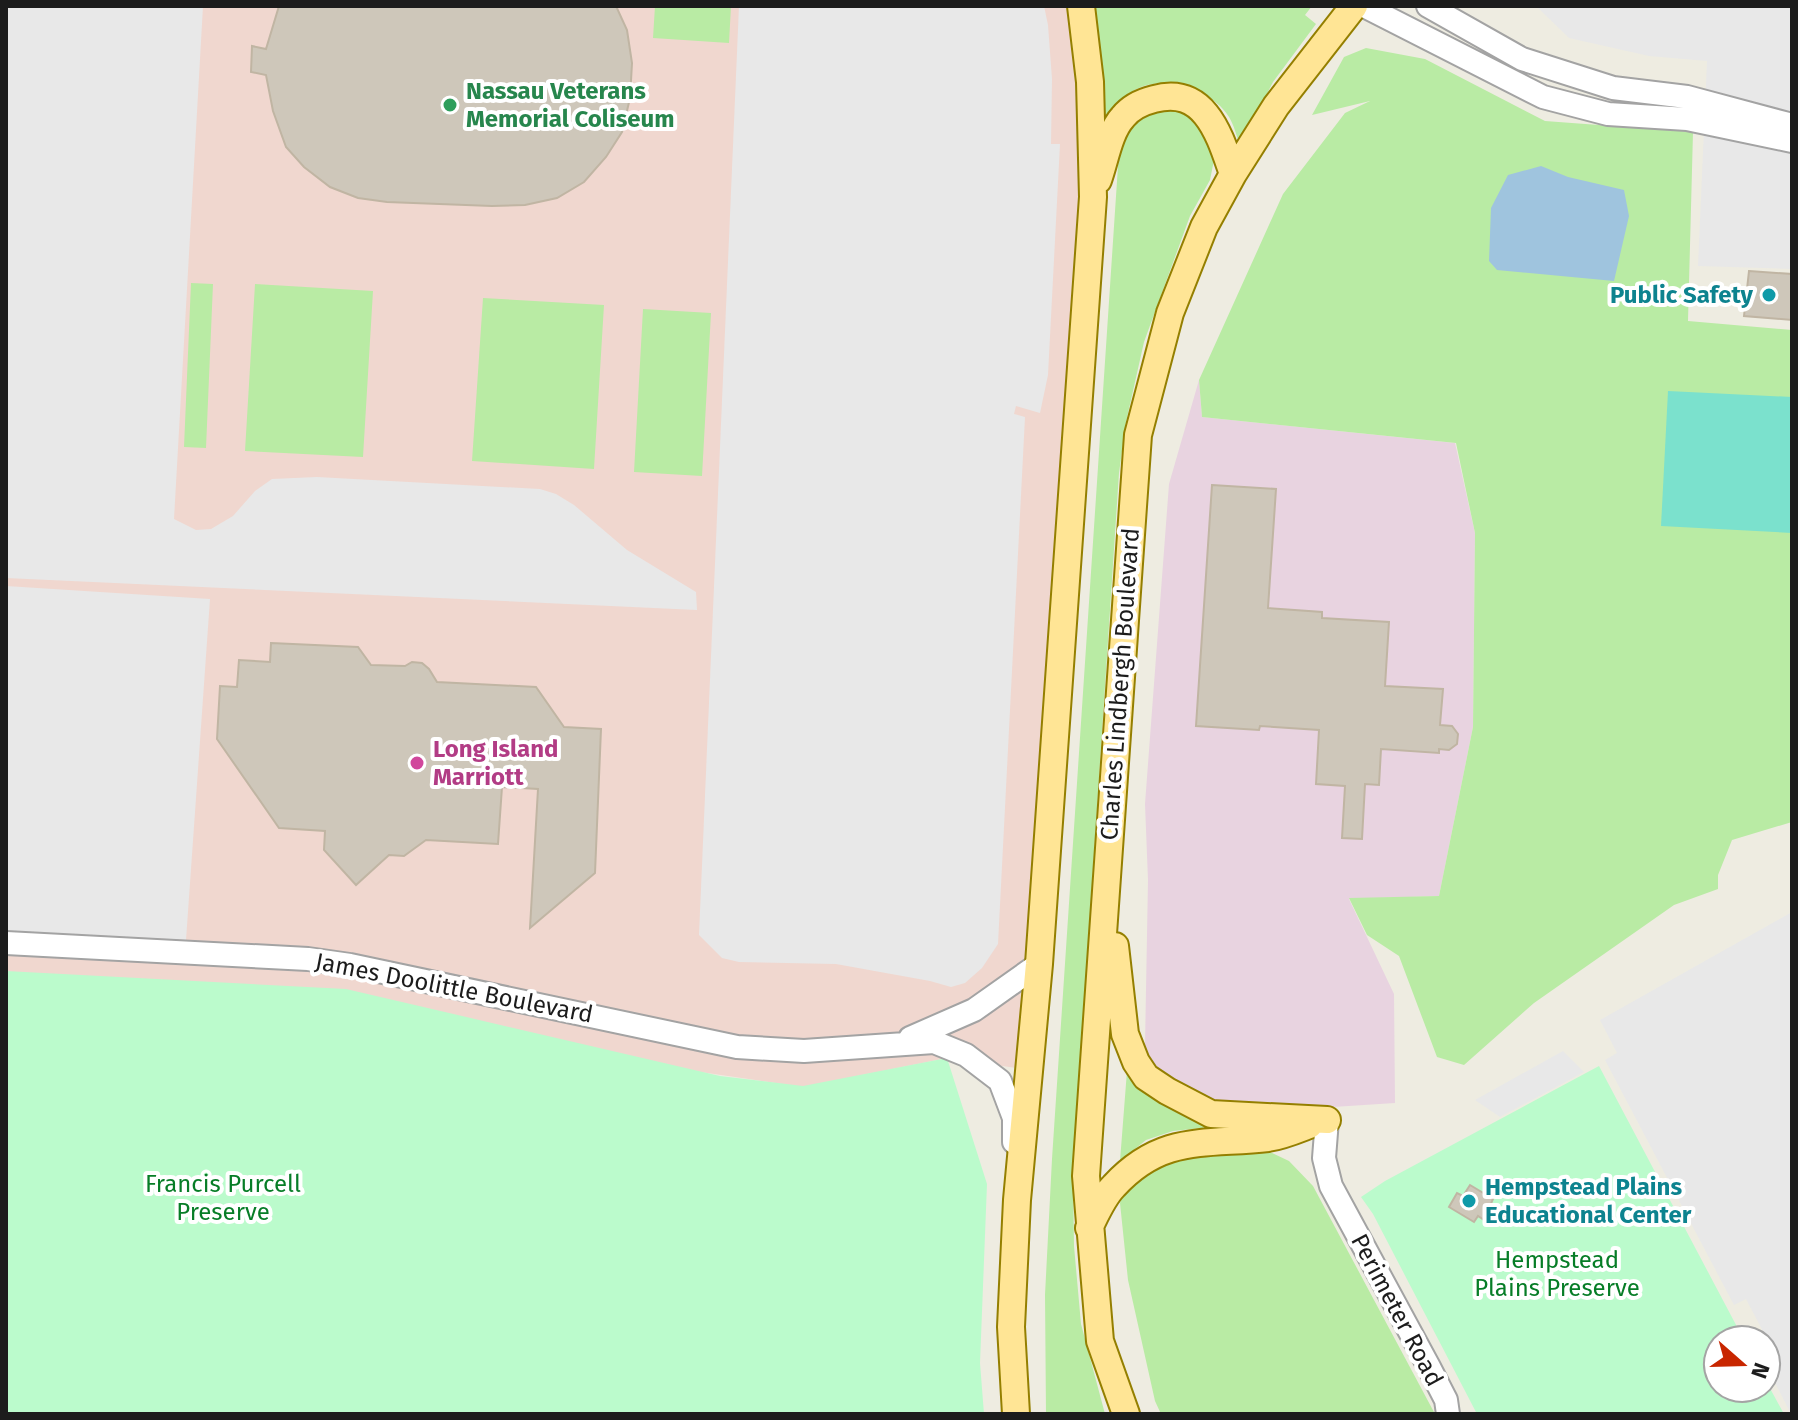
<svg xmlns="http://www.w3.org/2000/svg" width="1798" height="1420" font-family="'Fira Sans',sans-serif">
  <rect width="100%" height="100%" fill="#eeece1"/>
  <path fill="#f0d7cf" d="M6,6h1072l12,193 -66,870 -77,-11 -144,29 -797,-116z"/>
  <path fill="#e8d3e0" d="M1199,380l3,37 253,26 20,90 -2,194 -34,169 -90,3 45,95 1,109 -62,4 -113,-1 -68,-35 -7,-26 3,-165 -3,-76 24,-320z"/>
  <path fill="#b9eba4" d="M655,6h76l-2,37 -76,-5z
    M1092,6h220l-7,9 11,9 -43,58 -33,64c-3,-9 -6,-21 -11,-29 -16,-26 -59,-41 -88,-30 -18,7 -28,23 -37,40z
    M1366,48l59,11 120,62 148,11 -5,189 104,9v492l-60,18 -14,35v14l-44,16 -140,98 -70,62 -27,-8 -38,-101 -32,-21 -18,-37 90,-2 34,-169 2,-194 -19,-90 -254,-26 -3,-37 84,-186 62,-81 25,-12 -58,14 32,-58z
    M1171,108l20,6 24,41 -5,25 -20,36 -46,126 -18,80 -7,51 -46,701 1,72 7,78 24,90h-59l-1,-119 7,-136 67,-1008c12,-30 21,-37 52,-43z
    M191,283l22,1 -7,164 -22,-1z
    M255,284l118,7 -10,166 -118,-6z
    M483,298l121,7 -10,164 -122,-8z
    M643,309l68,4 -9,163 -68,-4z
    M1128,1058l102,67 -57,6 -27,9 -26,21z
    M1268,1151l21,10 24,25 122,228h-274l-6,-13 -27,-121 -8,-77 6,-21 44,-29z"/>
  <path fill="#bbfbcc" d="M6,971l340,18 374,87 83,10 144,-28 40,126 -7,179 4,51h-978z
    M1599,1066l145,274h-26v48h48v-7l18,33h-307l-104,-200 -12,-17 24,-16z"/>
  <path fill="#7be1cd" d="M1668,391l124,6v136l-131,-7z"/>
  <path fill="#e8e8e8" d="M6,6h197l-29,513 22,11 15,-1 22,-13 22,-25 17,-12 45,-2 223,12 16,5 18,11 53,45 69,42 1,18 -691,-32z
    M739,6h305l4,19 4,54 -1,65h9l-12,231 -8,38 -24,-7 -2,8 11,3 -27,527 -16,24 -17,15 -14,4 -21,-6 -94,-17 -97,-2 -17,-4 -23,-23z
    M1536,6h256v263l-94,-3 9,-205 -58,-5 -80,-18z
    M6,586l204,13 -24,341 -180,-9z
    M1792,912v502h-1l-24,-47 11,-7 -32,-61 -12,6 -129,-245 12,-7 -17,-33z
    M1563,1051l21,21 -84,45 -25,-17z"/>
  <path fill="#9fc4de" d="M1541,166l27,11 56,13 5,26 -15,65 -117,-11 -8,-9 2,-53 17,-33z"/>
  <path fill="#cec7ba" stroke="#c0b5a3" stroke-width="2" d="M279,6h337l11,24 5,33 -2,35 -8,34 -16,25 -22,25 -27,16 -32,7 -33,1 -105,-4 -29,-4 -28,-11 -26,-20 -18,-20 -13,-36 -7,-36 -15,-3 1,-26 14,3z
    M1749,271l43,3v46l-48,-4z
    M1212,485l64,4 -8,119 54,4v6l67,4 -4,64 58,3 -3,36 12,1 6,8 -1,10 -8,6 -10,-1v4l-58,-4 -2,36 -14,-1 -3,55 -20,-1 3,-52 -29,-2 3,-54 -59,-4 -1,4 -63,-4z
    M271,643l87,4 13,18 34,1 7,-4 10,1 7,6 8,13 99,5 28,40 37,2 -6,144 -65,55 8,-139 -36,-2 -4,57 -72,-4 -22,16 -15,-1 -33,30 -32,-35 1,-19 -46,-3 -62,-89 3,-53 17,1 2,-27 31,2z
    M1470,1185l23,14 -9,21 -6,-4 -4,6 -25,-15 8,-14 6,3z"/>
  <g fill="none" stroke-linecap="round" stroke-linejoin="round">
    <defs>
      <path id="minor" d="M1364,6l179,91 65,17 79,5 105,22
        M1428,6l94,53 91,29 74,9 105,28
        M6,943l302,16 42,6 387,82 67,4 130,-9 32,13 34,26 14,37v24
        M910,1038l64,-28 65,-46
        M1327,1120l-3,38 7,28 98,181 17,33 2,14"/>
      <path id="major" d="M1098,180c7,-19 11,-48 25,-63 8,-10 19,-15 31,-18 52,-14 66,38 79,75
        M1115,946l10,88 11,28 10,15 21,14 44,23 116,6
        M1089,1228c7,-14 14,-31 25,-42 48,-52 91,-41 154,-48 14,-2 28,-8 41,-13
        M1016,1414l-5,-87 6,-127 22,-236 54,-767 -3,-115 -9,-76
        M1126,1414l-26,-73 -14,-165 52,-741 32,-122 34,-86 29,-53 43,-68 78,-100"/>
    </defs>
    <use href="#minor" stroke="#a3a3a3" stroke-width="26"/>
    <use href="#major" stroke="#947f00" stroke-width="30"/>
    <use href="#minor" stroke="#fff" stroke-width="22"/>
    <use href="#major" stroke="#ffe595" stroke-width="26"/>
  </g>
  <circle fill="#2e9e5b" stroke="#fff" stroke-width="3" cx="450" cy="105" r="8"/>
  <g fill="#0f9aa8" stroke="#fff" stroke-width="3">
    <circle cx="1769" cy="295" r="8"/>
    <circle cx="1469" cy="1201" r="8"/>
  </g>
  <circle fill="#d1479c" stroke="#fff" stroke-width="3" cx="417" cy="763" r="8"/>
  <g text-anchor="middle" stroke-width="8" stroke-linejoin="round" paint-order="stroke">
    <g font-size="24" font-weight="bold" fill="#27864d" stroke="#fff" text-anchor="start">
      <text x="466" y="99">Nassau Veterans<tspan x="466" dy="28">Memorial Coliseum</tspan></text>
    </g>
    <g font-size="24" font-weight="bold" fill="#0d838f" stroke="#fff" text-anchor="end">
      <text x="1753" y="303">Public Safety</text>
      <text x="1485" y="1195" text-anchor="start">Hempstead Plains<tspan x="1485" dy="28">Educational Center</tspan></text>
    </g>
    <g font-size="24" fill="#1c1c1c" stroke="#fff">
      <text transform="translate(1120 684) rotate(-86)" y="8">Charles Lindbergh Boulevard</text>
      <text transform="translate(454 988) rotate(11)" y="8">James Doolittle Boulevard</text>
      <text transform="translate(1397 1310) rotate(62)" y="8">Perimeter Road</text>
    </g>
    <g font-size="24" font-weight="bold" fill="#b23c85" stroke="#fff" text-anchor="start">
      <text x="433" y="757">Long Island<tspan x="433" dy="28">Marriott</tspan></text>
    </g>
    <g font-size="24" fill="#077d27" stroke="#fff">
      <text x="223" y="1192">Francis Purcell<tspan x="223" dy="28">Preserve</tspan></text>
      <text x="1557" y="1268">Hempstead<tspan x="1557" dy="28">Plains Preserve</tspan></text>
    </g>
  </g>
  <rect width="1798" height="1420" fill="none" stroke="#1c1c1c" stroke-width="16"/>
  <g transform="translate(1742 1364) rotate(110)"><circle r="38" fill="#ffffff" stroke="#a4a4a4" stroke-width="2"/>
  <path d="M0-6L14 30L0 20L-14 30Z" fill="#c82600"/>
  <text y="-12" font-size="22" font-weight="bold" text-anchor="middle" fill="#1c1c1c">N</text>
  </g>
</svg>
